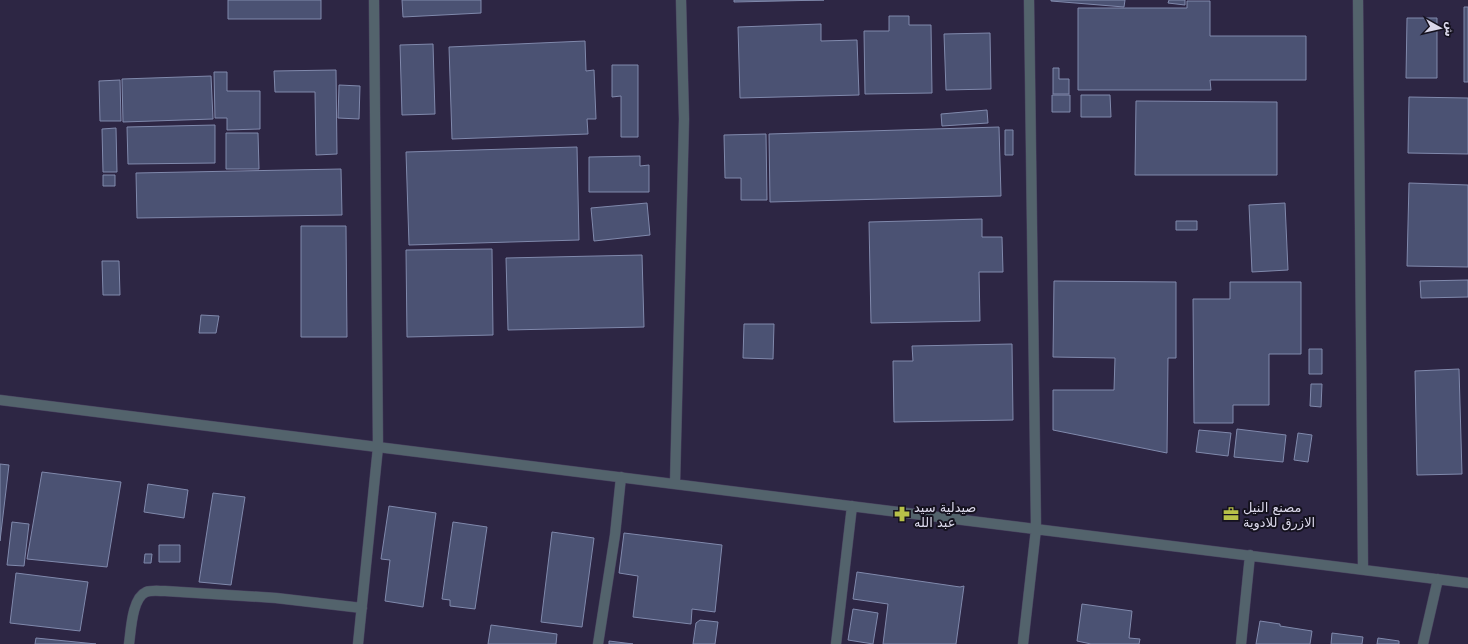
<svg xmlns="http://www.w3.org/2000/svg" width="1468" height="644" font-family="'DejaVu Sans','Noto Naskh Arabic',sans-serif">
  <rect width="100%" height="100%" fill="#2d2644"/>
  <path fill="#4b5273" stroke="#8089ac" d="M228,0h93v19h-93z
    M402,0h79v13l-78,4z
    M734,0h90l-90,2z
    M1051,0h74l-1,7 -73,-6z
    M1169,0h16v5l-17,-2z
    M1187,1h23v35h96v44h-96l1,10h-133v-82h109z
    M1464,7h4v75h-4z
    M889,16h20v9h22l1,68 -67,1 -1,-63h25z
    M1407,18h30v60h-31z
    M821,24v17l36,-1 2,55 -119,3 -2,-71z
    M990,33l1,56 -45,1 -2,-56z
    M585,41l1,30 8,-1 2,49h-9l1,15 -136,5 -3,-92z
    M433,44l2,70 -33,1 -2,-70z
    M612,65h26v72h-17v-41l-9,1z
    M1053,68h6v11h10v15h-16z
    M336,70l1,84 -21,1 -1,-63h-40l-1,-21z
    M214,72h13v19h33v38l-33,1v-12h-12z
    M211,76l2,43 -90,3 -1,-43z
    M120,80l1,41h-21l-1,-40z
    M339,85l21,1 -1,33 -21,-1z
    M1052,95h18v17h-18z
    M1081,95h29l1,22h-30z
    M1409,97l59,1v56l-60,-1z
    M1136,101l141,1v73h-142z
    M987,110l1,13 -46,3 -1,-12z
    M215,125v38l-87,1 -1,-37z
    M999,127l2,69 -231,6 -1,-68z
    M116,128l1,44h-14l-1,-43z
    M1005,130h8v25h-8z
    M226,133h32l1,36h-33z
    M766,134l1,66h-26v-22h-16l-1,-43z
    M577,147l2,93 -170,5 -3,-93z
    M640,156v10l9,-1v27h-60v-35z
    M341,169l1,46 -205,3 -1,-45z
    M103,175h12v11h-12z
    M1409,183l59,2v82l-61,-1z
    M647,203l3,32 -56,6 -3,-33z
    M1285,203l3,67 -36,2 -3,-67z
    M982,219v18h20l1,35h-24l1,49 -109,2 -2,-101z
    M1176,221h21v9h-21z
    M301,226h45l1,111h-46z
    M492,249l1,86 -86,2 -1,-87z
    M642,255l2,72 -136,3 -2,-72z
    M102,261h17l1,34h-17z
    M1468,280v17l-47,1 -1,-17z
    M1054,281l122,1v76h-8l-1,95 -114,-23v-40h61l1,-32 -62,-1z
    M1230,282h71v72h-32v51h-36v18h-39l-1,-124h37z
    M201,315l18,1 -3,17h-17z
    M744,324h30l-1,35 -30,-1z
    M1012,344l1,76 -119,2 -1,-61h20l-1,-15z
    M1309,349h13v25h-13z
    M1459,369l3,105 -45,1 -2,-104z
    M1311,384h11l-1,23 -11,-1z
    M1237,429l49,6 -3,27 -49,-5z
    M1199,430l32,3 -3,23 -32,-4z
    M1298,433l14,2 -4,27 -14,-2z
    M0,464l9,1 -9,76z
    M42,472l79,10 -14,85 -80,-8z
    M148,484l40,6 -4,28 -40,-6z
    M213,493l32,4 -14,88 -32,-3z
    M389,506l47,7 -13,94 -38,-6 5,-41 -9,-1z
    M12,522l17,2 -5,42 -17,-1z
    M453,522l34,5 -12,82 -25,-3v-6l-8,-1z
    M552,532l42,6 -12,89 -41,-5z
    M624,533l98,12 -7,67 -23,-3 -1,15 -58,-7 5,-41 -19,-3z
    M159,545h21v17h-21z
    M145,554h7l-1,9h-7z
    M857,572l103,15 4,-1 -8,58h-73l5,-40 -35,-5z
    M16,573l72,9 -8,49 -70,-8z
    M1082,604l50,7 -3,27 11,1 -1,5h-48l-14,-3z
    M853,609l25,4 -5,31 -25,-4z
    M700,620l18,2 -3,22h-22l3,-21z
    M1260,621l20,3v2l32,5 -2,13h-54z
    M491,625l66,9 -1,10h-68z
    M1332,633l31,4 -1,7h-31z
    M36,638l60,6h-61z
    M1378,638l21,3v3h-22z
    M609,641l24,3h-24z"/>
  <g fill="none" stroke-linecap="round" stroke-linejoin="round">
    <defs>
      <path id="minor" d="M1358,0l5,569
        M0,400l1468,183
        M675,484l9,-365 -3,-119
        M129,644c2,-14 3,-46 17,-52 5,-2 13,-1 19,-1l111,7 86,10
        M358,644l20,-197 -4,-447
        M598,644l17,-109 6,-58
        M836,644l16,-138
        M1023,644l13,-115 -7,-529
        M1241,644l9,-89
        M1423,644l15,-65"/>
    </defs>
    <use href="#minor" stroke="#49425f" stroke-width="11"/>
    <use href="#minor" stroke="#53636c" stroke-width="10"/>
  </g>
  <defs>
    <symbol id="pharmacy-bare" viewBox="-9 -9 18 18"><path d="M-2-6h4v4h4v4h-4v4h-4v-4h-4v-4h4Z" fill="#b7c148" stroke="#15121f" stroke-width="2.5" paint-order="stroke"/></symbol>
    <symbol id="office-bare" viewBox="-9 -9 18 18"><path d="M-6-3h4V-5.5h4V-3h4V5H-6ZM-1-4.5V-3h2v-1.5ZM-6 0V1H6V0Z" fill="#b7c148" stroke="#15121f" stroke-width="2.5" paint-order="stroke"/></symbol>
  </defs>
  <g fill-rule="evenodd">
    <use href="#pharmacy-bare" x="891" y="503" width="22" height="22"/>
    <use href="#office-bare" x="1220" y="503" width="22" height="22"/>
  </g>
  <g text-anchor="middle" stroke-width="4" stroke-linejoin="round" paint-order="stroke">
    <g font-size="13" fill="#dad7ea" stroke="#15121f" text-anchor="start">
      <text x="914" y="512">صيدلية سيد<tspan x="914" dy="15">عبد الله</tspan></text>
      <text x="1243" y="512">مصنع النيل<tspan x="1243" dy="15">الازرق للادوية</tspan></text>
    </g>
  </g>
  <g transform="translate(1440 28) rotate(98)" stroke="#15121f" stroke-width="3" paint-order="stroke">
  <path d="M0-3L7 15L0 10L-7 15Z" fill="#dad7ea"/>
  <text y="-6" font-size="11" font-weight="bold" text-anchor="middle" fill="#dad7ea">ش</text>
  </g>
</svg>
